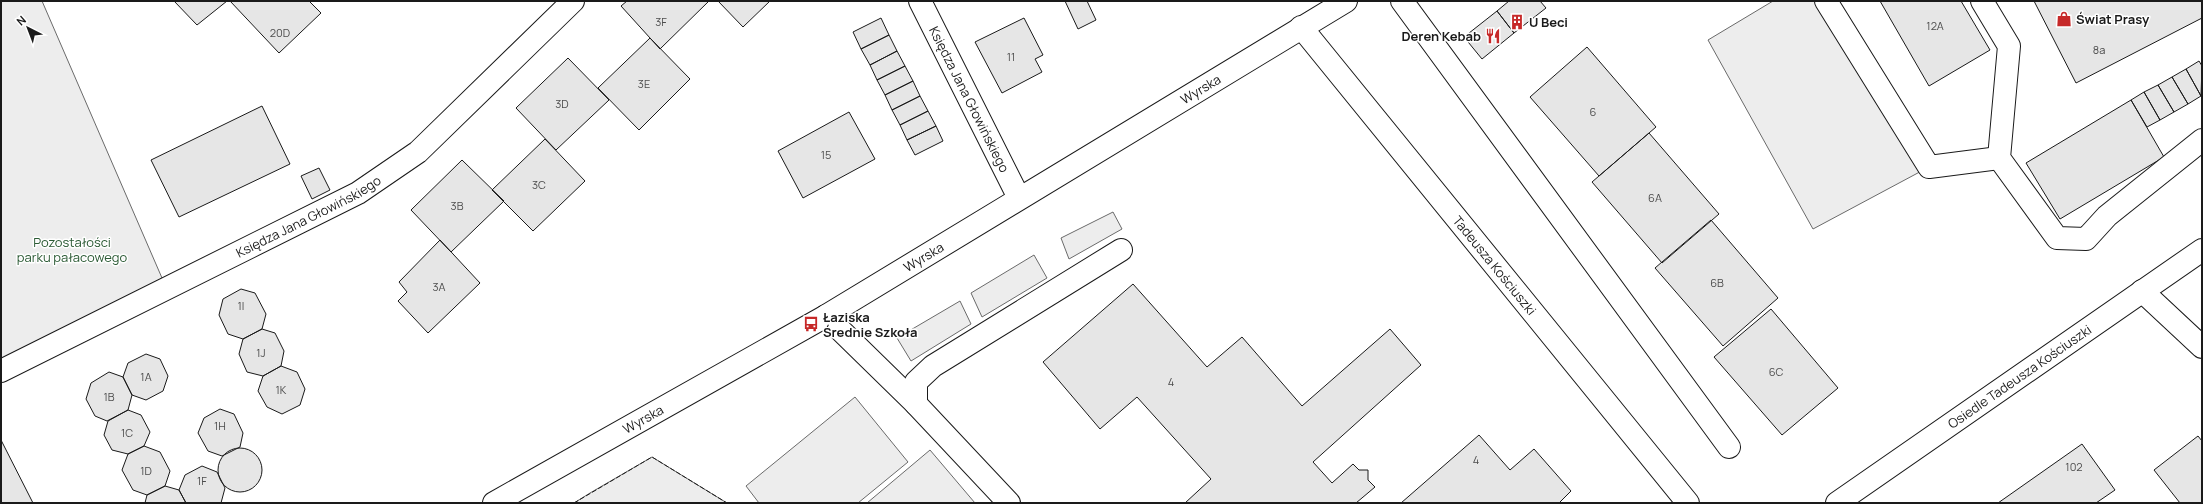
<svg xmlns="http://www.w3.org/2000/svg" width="2203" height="504" font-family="Manrope,sans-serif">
  <rect width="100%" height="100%" fill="#fff"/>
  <path fill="#ededed" stroke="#6a6a6a" d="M1,1h41l120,277 -79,48 -82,35z
    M1773,1h53l103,166 -116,62 -105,-189z
    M1113,212l9,17 -53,30 -8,-21z
    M1034,255l13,23 -65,39 -11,-24z
    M960,301l11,23 -60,37 -14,-23z
    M855,397l53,65 -50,41h-99l-13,-17z
    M930,450l45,53h-108z
    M652,457l75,46h-153l16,-10z"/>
  <path fill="#e6e6e6" stroke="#1a1a1a" d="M174,1h53l-30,24z
    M230,1h79l12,12 -42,40z
    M627,1h82l-49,48 -39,-43z
    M718,1h52l-27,26z
    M1065,1h22l9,19 -18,9z
    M1509,1h31l6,7 -32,25 -17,-22z
    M1880,1h81l29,49 -61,36z
    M2034,1h168v17l-126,65z
    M1497,11l17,22 -32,26 -18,-22z
    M881,18l8,17 -28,14 -8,-17z
    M1024,18l19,37 -8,4 7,13 -40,21 -27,-51z
    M889,35l8,16 -27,14 -9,-16z
    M650,38l40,41 -51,51 -41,-42z
    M1587,47l69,80 -57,49 -69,-79z
    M897,51l8,15 -28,14 -7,-15z
    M568,58l41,42 -53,50 -40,-42z
    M2199,61l3,5 -1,30 -15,-27z
    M905,66l8,15 -28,14 -8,-15z
    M2186,69l15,27 -13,8 -16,-27z
    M2172,77l16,27 -14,8 -16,-27z
    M913,81l7,15 -28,14 -7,-15z
    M2158,85l16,27 -14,8 -16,-28z
    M2144,92l16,28 -13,7 -16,-27z
    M920,96l8,15 -28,14 -8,-15z
    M2131,100l33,57 -104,62 -34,-56z
    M262,106l28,58 -111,53 -28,-57z
    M928,111l8,15 -29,14 -7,-15z
    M849,112l26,47 -72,39 -25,-47z
    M936,126l7,15 -28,14 -8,-15z
    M1649,133l70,81 -57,49 -70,-81z
    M545,139l40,42 -52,50 -41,-41z
    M462,160l42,41 -53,51 -40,-42z
    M319,168l11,22 -18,9 -11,-23z
    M1711,220l67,78 -55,48 -68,-78z
    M440,240l40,43 -52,50 -30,-32 9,-9 -8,-10z
    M1133,284l74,83 35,-30 60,69 88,-77 31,36 -108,97 19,21 21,-19 6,6h9v10l7,7 -19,16h-171l26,-24 -74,-82 -37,32 -57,-67z
    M241,289l14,4 11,21 -4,15 -19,10 -15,-5 -9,-19 4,-16z
    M1771,309l67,79 -56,47 -68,-78z
    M262,329l13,4 9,18 -3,15 -18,10 -16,-4 -8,-18 4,-15z
    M146,354l14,5 8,17 -5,15 -17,9 -14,-5 -9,-18 5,-14z
    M281,366l16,6 8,17 -5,16 -18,9 -15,-7 -9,-16 5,-15z
    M109,372l14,5 9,18 -4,15 -21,11 -12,-5 -9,-17 5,-16z
    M220,409l14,5 9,19 -3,14 -18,9 -14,-5 -10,-18 6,-15z
    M128,410l13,5 9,17 -6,14 -16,8 -16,-4 -8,-15 4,-14z
    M1479,435l31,35 24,-21 37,42 -12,12h-158z
    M2198,436l4,5v62h-22l-26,-33z
    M1,440l32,63h-32z
    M2082,444l33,46 -19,13h-98z
    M144,446l16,6 10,19 -5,15 -18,9 -14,-5 -11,-20 6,-16z
    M218 470a22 22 0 1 1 44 0a22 22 0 1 1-44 0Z
    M202,466l15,6 8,16 -4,15h-35l-7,-13 6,-15z
    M165,486l14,4 7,13h-41l2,-8z"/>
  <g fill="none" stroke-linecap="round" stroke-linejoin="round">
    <defs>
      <g id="minor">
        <path id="s1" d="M920,1l99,197"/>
        <path d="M1402,1l327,446"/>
        <path d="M1826,1l103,166 70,-9"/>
        <path d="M1982,1l27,45 -10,112 58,80 29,1 21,-23 95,-76"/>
        <path id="s2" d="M1301,27l387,476"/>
        <path d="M2142,291l60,56"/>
        <path d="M826,316l90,88 93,99"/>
        <path id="s3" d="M1,371l357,-178 60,-41 155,-151"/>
        <path d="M916,404v-22l17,-16 188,-116"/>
        <path id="s4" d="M494,503l332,-187 520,-315"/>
        <path id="s5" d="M1837,503l365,-253"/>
      </g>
    </defs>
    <use href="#minor" stroke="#1a1a1a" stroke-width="24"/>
    <use href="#minor" stroke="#fff" stroke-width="22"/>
    <path stroke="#1a1a1a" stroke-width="1" stroke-dasharray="5 2" stroke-linecap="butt" d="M574,503l78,-46 75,46"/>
  </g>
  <defs>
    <symbol id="shop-bare" viewBox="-9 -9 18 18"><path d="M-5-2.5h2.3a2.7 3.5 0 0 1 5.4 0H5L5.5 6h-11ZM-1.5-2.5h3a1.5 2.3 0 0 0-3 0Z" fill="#c62828" stroke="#fff" stroke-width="2.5" paint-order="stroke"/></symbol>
    <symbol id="building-bare" viewBox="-9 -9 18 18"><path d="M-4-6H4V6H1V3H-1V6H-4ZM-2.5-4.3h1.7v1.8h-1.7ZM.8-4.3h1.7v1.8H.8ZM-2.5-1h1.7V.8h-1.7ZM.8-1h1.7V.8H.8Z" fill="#c62828" stroke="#fff" stroke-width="2.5" paint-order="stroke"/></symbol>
    <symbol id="restaurant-bare" viewBox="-9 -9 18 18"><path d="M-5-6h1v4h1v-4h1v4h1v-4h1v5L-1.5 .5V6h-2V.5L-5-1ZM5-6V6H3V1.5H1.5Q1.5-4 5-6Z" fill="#c62828" stroke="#fff" stroke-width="2.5" paint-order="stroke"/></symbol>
    <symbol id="bus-bare" viewBox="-9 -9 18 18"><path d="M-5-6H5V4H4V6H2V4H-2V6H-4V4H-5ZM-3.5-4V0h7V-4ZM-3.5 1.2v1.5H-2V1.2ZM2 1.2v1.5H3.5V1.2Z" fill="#c62828" stroke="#fff" stroke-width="2.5" paint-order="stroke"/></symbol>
  </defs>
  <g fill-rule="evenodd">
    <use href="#shop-bare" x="2053" y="8" width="22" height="22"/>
    <use href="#building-bare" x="1506" y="11" width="22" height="22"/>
    <use href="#restaurant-bare" x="1482" y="25" width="22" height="22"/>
    <use href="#bus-bare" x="800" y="313" width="22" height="22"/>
  </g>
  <g text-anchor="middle" stroke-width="3" stroke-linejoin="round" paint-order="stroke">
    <g font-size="11" fill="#4d4d4d">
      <text x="661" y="26">3F</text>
      <text x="1935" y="30">12A</text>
      <text x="280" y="37">20D</text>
      <text x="2099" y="54">8a</text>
      <text x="1011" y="61">11</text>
      <text x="644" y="88">3E</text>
      <text x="562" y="108">3D</text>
      <text x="1593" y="116">6</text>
      <text x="826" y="159">15</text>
      <text x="539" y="189">3C</text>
      <text x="1655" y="202">6A</text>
      <text x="457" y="210">3B</text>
      <text x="1717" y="287">6B</text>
      <text x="439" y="291">3A</text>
      <text x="241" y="310">1I</text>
      <text x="261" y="357">1J</text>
      <text x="1776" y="376">6C</text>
      <text x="146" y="381">1A</text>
      <text x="1171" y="386">4</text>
      <text x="281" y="394">1K</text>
      <text x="109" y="401">1B</text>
      <text x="220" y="430">1H</text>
      <text x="127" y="437">1C</text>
      <text x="1476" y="464">4</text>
      <text x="2074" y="471">102</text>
      <text x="146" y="475">1D</text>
      <text x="202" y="485">1F</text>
    </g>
    <g font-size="13" font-weight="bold" fill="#1a1a1a" stroke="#fff" text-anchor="start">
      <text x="2076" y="24">Świat Prasy</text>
      <text x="1529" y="27">U Beci</text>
      <text x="1481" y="41" text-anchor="end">Deren Kebab</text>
      <text x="823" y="322">Łaziska<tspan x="823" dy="15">Średnie Szkoła</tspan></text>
    </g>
    <g font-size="13" fill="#1a1a1a" stroke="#fff">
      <text dy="5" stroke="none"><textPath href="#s4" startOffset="819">Wyrska</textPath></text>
      <text dy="5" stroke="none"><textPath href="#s1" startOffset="110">Księdza Jana Głowińskiego</textPath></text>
      <text dy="5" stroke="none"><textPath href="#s3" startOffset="344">Księdza Jana Głowińskiego</textPath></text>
      <text dy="5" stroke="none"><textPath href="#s4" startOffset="495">Wyrska</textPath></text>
      <text dy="5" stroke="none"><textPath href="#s2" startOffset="307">Tadeusza Kościuszki</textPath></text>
      <text dy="5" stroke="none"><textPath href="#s5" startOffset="222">Osiedle Tadeusza Kościuszki</textPath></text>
      <text dy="5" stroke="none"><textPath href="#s4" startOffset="171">Wyrska</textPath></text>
    </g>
    <g font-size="13" fill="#2b5a34" stroke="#fff">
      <text x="72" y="247">Pozostałości<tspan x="72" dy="15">parku pałacowego</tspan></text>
    </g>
  </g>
  <rect width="2203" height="504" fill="none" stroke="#1a1a1a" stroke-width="4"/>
  <g transform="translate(28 28) rotate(318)" stroke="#ffffff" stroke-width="3" paint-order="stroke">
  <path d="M0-3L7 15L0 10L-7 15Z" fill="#1a1a1a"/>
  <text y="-6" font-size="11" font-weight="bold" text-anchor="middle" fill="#1a1a1a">N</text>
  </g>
</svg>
